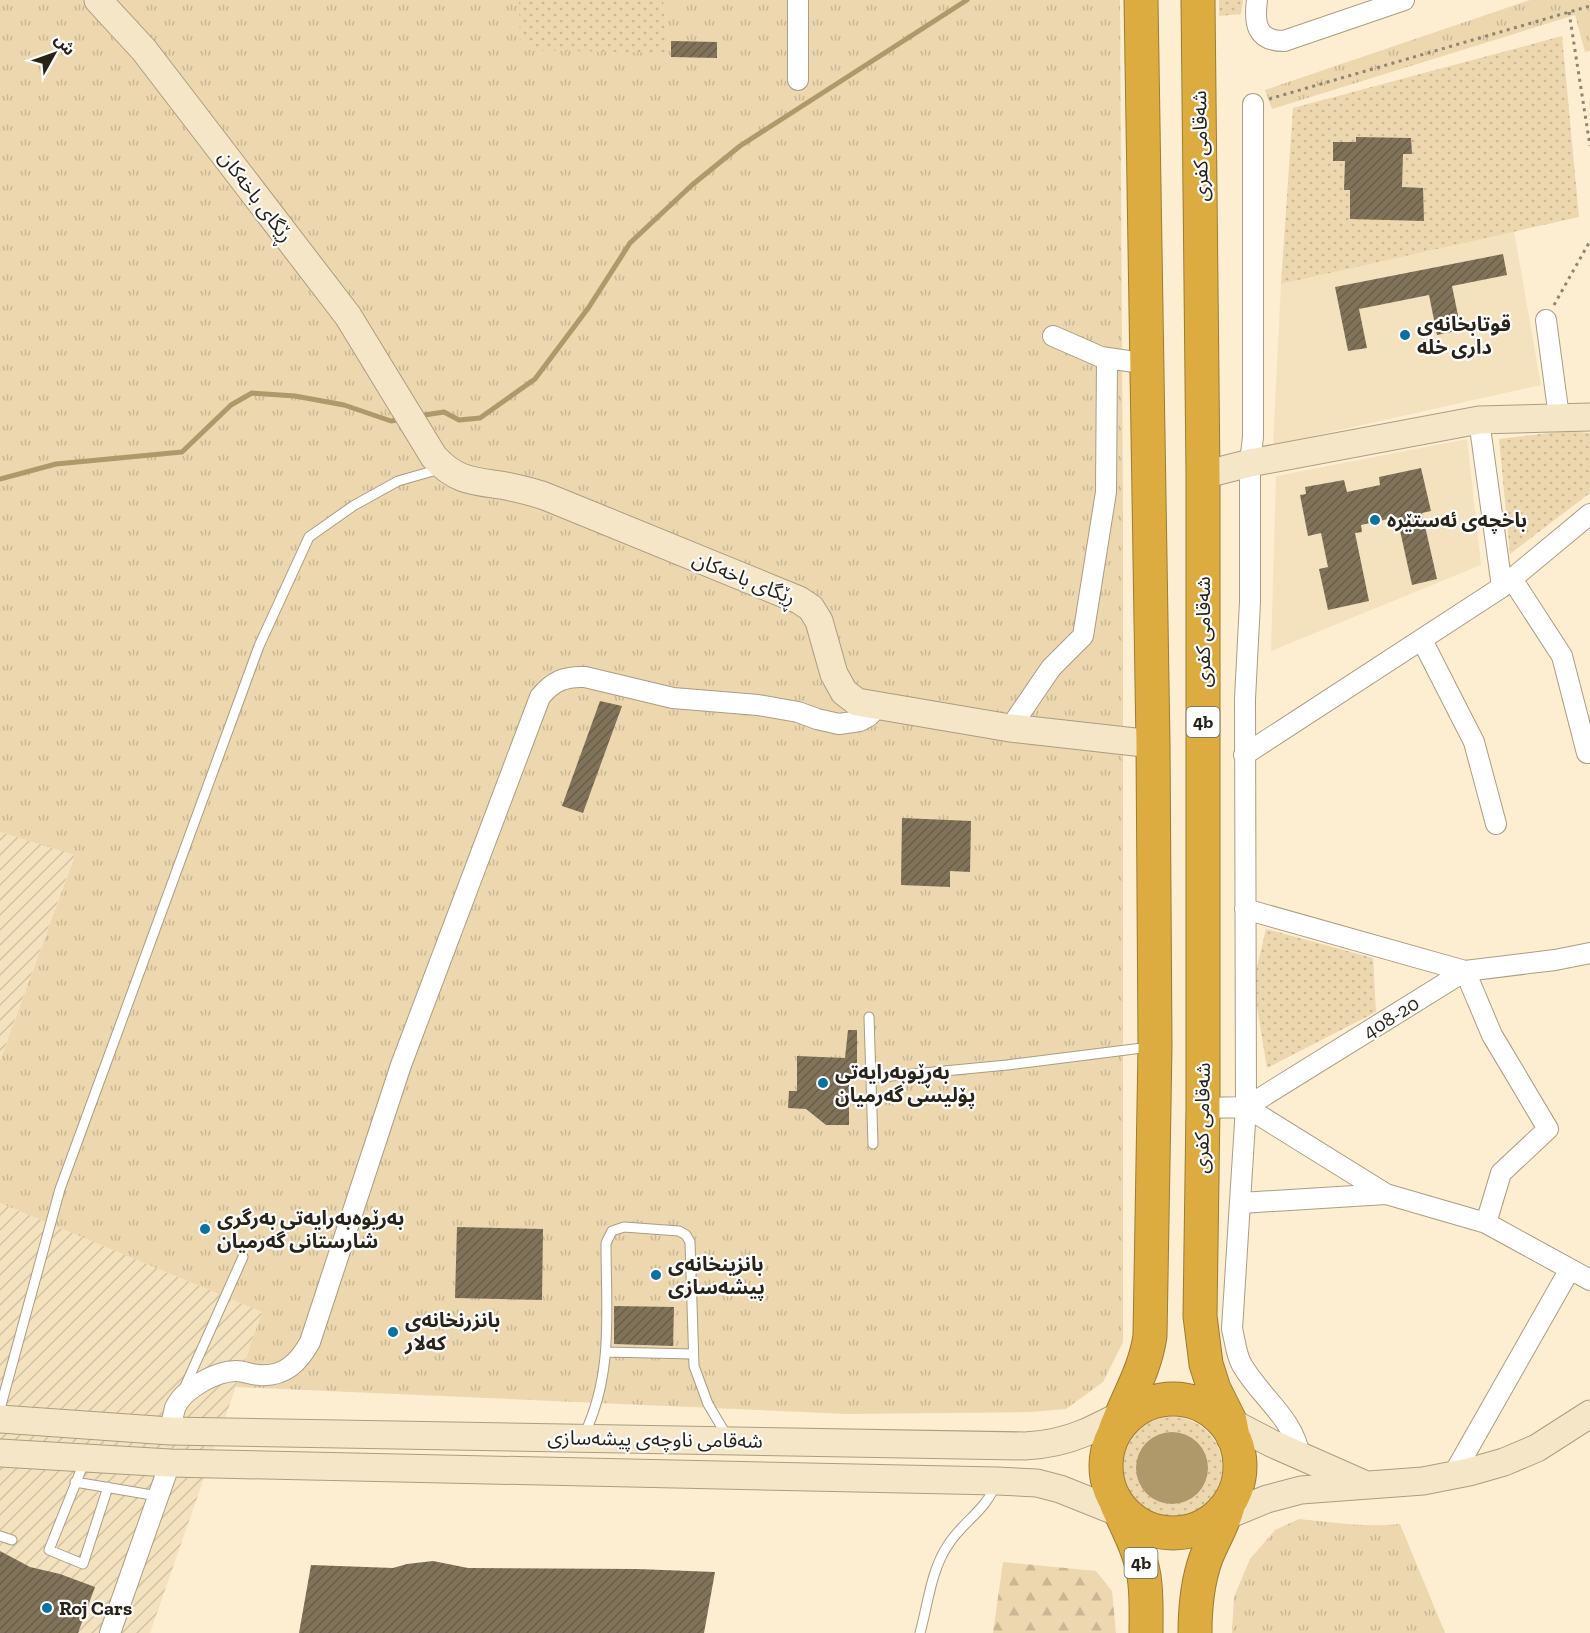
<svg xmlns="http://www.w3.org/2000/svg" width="1590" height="1633" font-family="'Zilla Slab','Noto Sans Arabic',serif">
  <defs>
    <pattern id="industrial-furrows" width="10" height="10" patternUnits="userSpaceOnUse" patternTransform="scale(1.5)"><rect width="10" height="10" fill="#f4e2bf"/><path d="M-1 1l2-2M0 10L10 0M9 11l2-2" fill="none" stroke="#d1c2a3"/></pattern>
    <pattern id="grass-tufts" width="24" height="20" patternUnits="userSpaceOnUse" patternTransform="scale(1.5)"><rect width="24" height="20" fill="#ecd7ae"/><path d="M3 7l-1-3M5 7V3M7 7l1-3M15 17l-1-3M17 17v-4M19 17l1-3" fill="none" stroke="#cab895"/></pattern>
    <pattern id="forest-firs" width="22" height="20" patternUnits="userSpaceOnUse" patternTransform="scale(1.5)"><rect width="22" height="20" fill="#ecd7ae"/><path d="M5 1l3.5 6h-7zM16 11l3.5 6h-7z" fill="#cab895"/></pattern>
    <pattern id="garden-dots" width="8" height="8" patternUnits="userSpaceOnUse" patternTransform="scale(1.5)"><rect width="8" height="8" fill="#ecd7ae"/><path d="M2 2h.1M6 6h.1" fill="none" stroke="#cab895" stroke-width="1.8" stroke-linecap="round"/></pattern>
    <pattern id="building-hatch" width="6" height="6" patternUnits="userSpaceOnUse" patternTransform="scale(1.5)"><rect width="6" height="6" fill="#807359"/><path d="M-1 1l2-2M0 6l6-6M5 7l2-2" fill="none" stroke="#695e49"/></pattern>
  </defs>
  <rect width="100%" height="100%" fill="#fdeed1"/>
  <path fill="#f4e2bf" d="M1514,231l27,154 -268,60 8,-161z
    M1467,439l14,126 -210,86 5,-175z"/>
  <path fill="url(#industrial-furrows)" d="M0,832l75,22 -75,207z
    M0,1203l262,109 -112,321h-150z"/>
  <path fill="url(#grass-tufts)" d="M0,0h1120l3,525v817l-20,40 -37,27 -36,3 -183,2 -611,-27 26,-75 -262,-109v-142l75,-206 -75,-23z
    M1530,0h60v51l-5,1 -10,-37 -303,94 -7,-19z
    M1299,1519c33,3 68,9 101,5l45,109h-213l2,-36 16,-38 25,-29z"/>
  <path fill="url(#forest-firs)" d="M1003,1562l93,9 16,20 4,42h-123z"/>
  <path fill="url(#garden-dots)" d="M519,0h144l3,53 -137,-3 -1,-7 -8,2z
    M1219,0h24l-2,14 -22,2z
    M1562,36l17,181 -298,67 12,-176z
    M1567,431l23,2v60l-80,61 -11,-115z
    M1266,929l107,29 3,54 -109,56 -14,-85z
    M1122 1467a50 50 0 1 1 100 0a50 50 0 1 1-100 0Z"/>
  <path fill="#af9869" d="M1136 1468a36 36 0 1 1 72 0a36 36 0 1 1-72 0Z"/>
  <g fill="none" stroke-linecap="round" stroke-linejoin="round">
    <path stroke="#af9869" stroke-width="5" d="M418,416l26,-4 15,8 21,-2 55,-39 54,-72 41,-64 62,-58 48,-39 227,-146
      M0,479l56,-15 126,-12 49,-47 21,-12 43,3 49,9 47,16 11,-2"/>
  </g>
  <path fill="url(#building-hatch)" d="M671,41l46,1v16l-46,-1z
    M1356,137l55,1 1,16h-9l-1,33 21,1 1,33 -74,-2v-29h-6l1,-29h-12v-19h23z
    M1503,254l4,21 -55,11 9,44 -24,5 -8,-40 -70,14 8,39 -19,3 -13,-64z
    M1421,468l10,43 -9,2 15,66 -25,6 -15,-68 -36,8 1,7 -7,1 14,68 -41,9 -9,-41 9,-2 -7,-34 -13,3 -8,-41 6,-1 -1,-7 39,-7 3,12 33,-7 -1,-8z
    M600,701l22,5 -39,107 -21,-7z
    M902,818l69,3 -1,51 -20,-1v16l-49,-2z
    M848,1030h9v44l-8,2v49h-23l-20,-16 -18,-1 1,-17h8v-35l48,2z
    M457,1227l86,2 -1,71 -87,-2z
    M614,1306l60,1 -1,39 -59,-2z
    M0,1551l30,16 30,7 35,13 -17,46h-78z
    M433,1561l35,7 169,1 78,3 -11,61h-405l12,-68 82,3 14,-4z"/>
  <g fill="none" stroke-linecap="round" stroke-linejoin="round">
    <defs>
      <path id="lane" d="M869,1017l4,127
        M871,1078l136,-13 143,-18
        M606,1352l87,2
        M183,1391l60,-134
        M0,1409l60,-220 199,-543 50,-109 44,-31 45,-25 42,-12
        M584,1435c30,-62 22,-125 22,-192l6,-12 12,-4 55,4 7,4 4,7 4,124 14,38 19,32
        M85,1460l-36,90 34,14 25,-77
        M75,1482l83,14
        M0,1536l12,4
        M920,1633c8,-29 11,-63 28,-88 15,-24 38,-34 48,-62"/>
      <path id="street" d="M798,0v80
        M1257,0c-3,23 -1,41 27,41l120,-41
        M1253,104v333l-3,26v139l-5,97 1,408 -14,222c3,11 4,26 10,36 19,33 51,52 58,91
        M1546,320l13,97
        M1053,336l48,21 47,7
        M1479,420l23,167
        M1512,579l50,77 25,97
        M1422,640l52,102 22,82
        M1010,728l41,-60 32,-32 23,-144 1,-134
        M1244,755l258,-168 88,-73
        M1245,909l220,62 27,64 56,94 -47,44 -15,50
        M1246,1107l140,87 100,29 104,57
        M1203,1108l43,-1 219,-136 90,-11 35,-7
        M1241,1203l145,-9
        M170,1431c2,-8 3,-16 5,-23 8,-19 41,-37 61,-37 8,0 16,4 23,4 26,2 40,-13 51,-33l91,-277 139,-368c13,-16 25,-21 45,-20l88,21 85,7 40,7 19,7 22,5 21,-3 9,-5 8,-9
        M1453,1475l117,-206
        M110,1633l60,-170"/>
      <path id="secondary" d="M98,0l46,50 204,266 86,141c23,25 40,24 72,29 14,3 28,6 41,11l252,103 12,8 8,13 15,53 10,18 13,10 153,26 143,16
        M1203,475l47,-12 229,-43 111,-3
        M1217,1415l54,28 93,41
        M0,1419l170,12 855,15c20,-1 40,-5 59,-13 17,-7 30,-16 48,-21
        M0,1453l170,10 827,18 40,2 23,6 70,28
        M1211,1522l56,-23 34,-9 122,-9 46,-9 35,-10 33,-14 53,-34"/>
      <path id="highway" d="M1198,0l5,475v633l-3,208 6,48 8,25 16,32 3,16
        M1106 1466a67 67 0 1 1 134 0a67 67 0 1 1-134 0Z
        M1115,1431c12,-33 30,-60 35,-95l5,-289 -2,-303 -12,-744
        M1117,1505c10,22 23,46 27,71 3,19 2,38 2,57
        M1195,1633c0,-26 2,-50 11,-75 7,-18 17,-33 22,-52"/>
    </defs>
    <use href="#lane" stroke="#ab9d82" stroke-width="11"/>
    <use href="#street" stroke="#ab9d82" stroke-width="22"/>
    <use href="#secondary" stroke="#ab9d82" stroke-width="29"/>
    <use href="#highway" stroke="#9d7c32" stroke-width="35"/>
    <path stroke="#8f8571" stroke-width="3" stroke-dasharray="3 4.5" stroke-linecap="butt" d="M1569,12l21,134
      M1269,99l321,-93
      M1554,305l36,-64"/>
    <use href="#lane" stroke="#fff" stroke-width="9"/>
    <use href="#street" stroke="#fff" stroke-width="20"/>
    <use href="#secondary" stroke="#f4e6c6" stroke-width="27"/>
    <use href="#highway" stroke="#dcac40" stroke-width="33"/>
  </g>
  <g fill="#09739f" stroke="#fdfdfd" stroke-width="2">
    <circle cx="1405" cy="335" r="6"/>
    <circle cx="1375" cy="520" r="6"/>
    <circle cx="823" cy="1083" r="6"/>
    <circle cx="205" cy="1229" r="6"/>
    <circle cx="656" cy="1275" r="6"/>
    <circle cx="393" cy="1332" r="6"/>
    <circle cx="47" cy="1608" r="6"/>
  </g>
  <g text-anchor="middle" stroke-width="4.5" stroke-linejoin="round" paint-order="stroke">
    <g fill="#fdfdfd" stroke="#68645d" stroke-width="1.5">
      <rect x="1186.5" y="707" width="33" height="30" rx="4.5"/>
      <rect x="1124.5" y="1548" width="33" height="30" rx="4.5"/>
    </g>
    <g font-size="18" font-weight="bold" fill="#282318">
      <text x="1203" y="728">4b</text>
      <text x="1141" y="1569">4b</text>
    </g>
    <g font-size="20" fill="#282318" stroke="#fdfdfd">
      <text transform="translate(1200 146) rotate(-91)" y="7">شەقامی کفری</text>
      <text transform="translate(256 196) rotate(53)" y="7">ڕێگای باخەکان</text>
      <text transform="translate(744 578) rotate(22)" y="7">ڕێگای باخەکان</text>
      <text transform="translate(1203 632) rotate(-90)" y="7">شەقامی کفری</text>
      <text transform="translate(1391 1017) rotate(-32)" y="7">408-20</text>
      <text transform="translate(1202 1118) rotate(-89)" y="7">شەقامی کفری</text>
      <text transform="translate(655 1439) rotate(1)" y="7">شەقامی ناوچەی پیشەسازی</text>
    </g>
    <g font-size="20" font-weight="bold" fill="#282318" stroke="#fdfdfd" text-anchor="start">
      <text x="1417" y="331">قوتابخانەی<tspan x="1417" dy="23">داری خلە</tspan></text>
      <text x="1387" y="527">باخچەی ئەستێرە</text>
      <text x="835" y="1079">بەڕێوبەرایەتی<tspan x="835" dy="23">پۆلیسی گەرمیان</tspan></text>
      <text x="217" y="1225">بەرێوەبەرایەتی بەرگری<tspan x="217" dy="23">شارستانی گەرمیان</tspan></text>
      <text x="668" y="1271">بانزینخانەی<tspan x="668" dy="23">پیشەسازی</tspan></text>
      <text x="405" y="1327">بانزرنخانەی<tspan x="405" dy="23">کەلار</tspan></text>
      <text x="59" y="1615">Roj Cars</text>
    </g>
  </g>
  <g transform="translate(54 54) rotate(50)" stroke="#fdfdfd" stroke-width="4.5" paint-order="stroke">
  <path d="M0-4.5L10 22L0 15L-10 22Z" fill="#282318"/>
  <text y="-9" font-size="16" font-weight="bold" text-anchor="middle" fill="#282318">ش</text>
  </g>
</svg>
